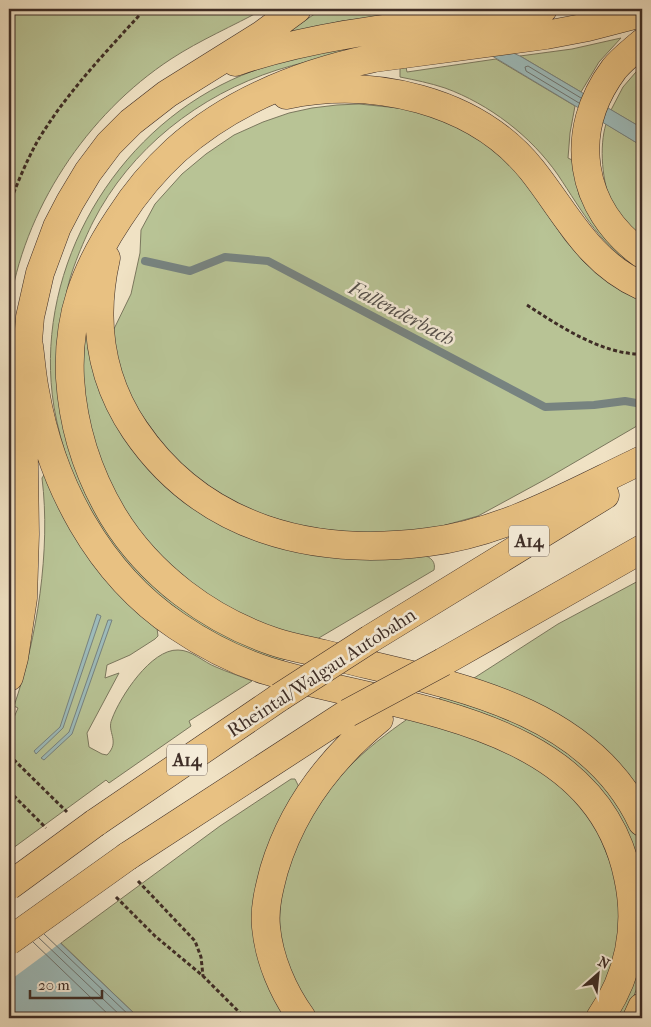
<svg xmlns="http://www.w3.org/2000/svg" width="651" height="1027" font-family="'IM FELL French Canon',serif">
  <rect width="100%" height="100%" fill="#f0e2c4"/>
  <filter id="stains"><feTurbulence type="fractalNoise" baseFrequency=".004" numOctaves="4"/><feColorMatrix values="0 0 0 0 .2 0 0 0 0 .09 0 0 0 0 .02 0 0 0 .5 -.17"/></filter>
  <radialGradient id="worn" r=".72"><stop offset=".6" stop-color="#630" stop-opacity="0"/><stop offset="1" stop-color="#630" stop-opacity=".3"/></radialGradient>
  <path fill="#b8c395" stroke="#7b785e" d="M9,9h255c-31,17 -64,31 -93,50 -84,55 -148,151 -162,251z
    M322,9h85l-30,4v4l-35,4 -57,13z
    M621,38l-22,24 -18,30 -61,-36 52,-7z
    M396,39l1,2 -2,3c-40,8 -80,14 -118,26 -78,25 -147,79 -184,152 -9,18 -27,59 -27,78 0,20 7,48 10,67 8,49 16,97 23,146l188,145 -8,5c-20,-8 -40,-16 -60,-26 -10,-4 -18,-11 -27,-17 -21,-14 -42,-28 -59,-47 -6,-6 -11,-15 -16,-22 -7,-10 -16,-19 -22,-30 -20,-35 -34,-74 -41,-114 -21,-129 52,-263 167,-322 54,-28 115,-35 175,-46z
    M496,59l79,47 -5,27 -2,25 4,2 7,35 14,27 44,43 5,3v3c-39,-21 -60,-60 -84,-96 -27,-39 -69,-71 -113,-87 -15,-5 -30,-8 -45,-11v-8l6,-2 1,5z
    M642,65v63l-31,-18 12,-23z
    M359,104l49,5 35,10 31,17 31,22 23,28 37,54 19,22 16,13 42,22v126l-96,56 -68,37 -36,10 -37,6 -35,1 -32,-2 -39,-5 -53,-17 -42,-24 -37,-35 -26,-36 -12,-21 -10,-22 -7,-38 19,-39 9,-41 1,-23 14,-26 27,-30 24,-20 28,-19 29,-13 26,-9 23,-5 25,-3z
    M606,124l36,22v93c-11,-10 -23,-21 -30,-35 -10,-21 -13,-58 -6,-80z
    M85,328l2,1c9,40 13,71 36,106l68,71 232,49c8,2 13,7 11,15l-122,72 -70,-26 -50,-30 -51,-50 -22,-34 -24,-53 -13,-64z
    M44,475l80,123 33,30 1,8 -3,3 -25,16 -23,10 -2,13 14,-5 -32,60 2,14 13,7 5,1c14,-14 -1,-23 5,-36 8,-22 39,-70 66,-69 14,0 25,12 38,17 11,5 24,9 36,14l-63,40 2,5 -82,57 -3,-3 -97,71v-122l9,-21 -4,-2c23,-67 37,-157 28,-228z
    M642,579v216c-15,-26 -36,-47 -60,-64l-111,-51 87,-56z
    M443,696l64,22 36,18 48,34 36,45 12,27 3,10v34c-8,-65 -48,-118 -107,-147 -31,-15 -66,-26 -99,-38z
    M409,718l57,18 39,15 50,28 35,34 28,68 2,49 -9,43 -26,45h-268c-15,-23 -29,-47 -35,-75 -12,-59 25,-132 65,-174 18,-19 40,-36 62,-51z
    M291,779h4l4,8 -32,65 20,166h-148l-78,-75 159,-117z
    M642,944v30l-11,30 -9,14h-8z"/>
  <path fill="#9dbcbc" stroke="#778380" d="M414,9l106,47 122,72v18z
    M97,614l4,2 -38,112 -27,26 -2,-3 26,-24z
    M108,620h4l-40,114 -28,26 -3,-2 28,-26z
    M9,894l130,124h-130z"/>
  <path fill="#f0e2c4" d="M9,891l54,50 -54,40z"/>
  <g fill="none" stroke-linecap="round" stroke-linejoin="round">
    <path stroke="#6e7471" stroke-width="1" d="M579,103l-53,-32 -1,-4 3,-1 53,32
      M44,934l88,84
      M39,938l84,80
      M33,942l79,76"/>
    <path stroke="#778380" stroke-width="8" d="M145,261l45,10 35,-14 43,4 277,146 49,-2 31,-4 17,3"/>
    <defs>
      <path id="motorway" d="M642,13l-54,14 -42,8 -172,23c-72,15 -143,43 -198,92 -23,21 -41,43 -57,68 -34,51 -52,98 -49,160 3,49 18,96 43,138 36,59 96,104 162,126 15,5 32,8 49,12 115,29 262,48 318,168
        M642,43c-9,8 -20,16 -28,26 -47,63 -35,139 28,185
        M235,62c98,-34 206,-38 308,-53
        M286,95c86,-18 189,4 246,75 35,44 56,92 110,116
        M106,258c-14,62 -7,119 29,172 68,100 179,127 293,112 76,-9 146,-50 214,-82
        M29,346c2,15 3,30 6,45 16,92 63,182 142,235 28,19 59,35 91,45 127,39 327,45 360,206 11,50 1,99 -28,141
        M370,639l235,-144
        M443,662l199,-113
        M9,677l5,-19 9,-60 2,-64 -2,-132 7,-85 10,-44 17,-46 13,-25 18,-30 21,-28 22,-22 36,-28 96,-60 34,-25
        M95,823l185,-126
        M128,856l220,-143
        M302,1018c-19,-26 -33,-59 -36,-91 -2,-19 3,-38 8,-57 18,-60 56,-111 105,-151
        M637,1018l5,-11"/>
    </defs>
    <use href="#motorway" stroke="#3e2d26" stroke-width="29"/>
    <path stroke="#3e2d26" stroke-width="3" stroke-dasharray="4 2.5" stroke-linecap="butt" d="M9,205c8,-21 17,-43 28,-63 29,-49 70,-91 108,-133
      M527,305c32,21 76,50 115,49
      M9,755l58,57
      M9,791l37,37
      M138,881l57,60 6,16 2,19
      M116,897l39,39 48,40 42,42"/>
    <use href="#motorway" stroke="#e8c182" stroke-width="28"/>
    <defs>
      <path id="motorway-bridge" d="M280,697l90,-58
        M348,713l95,-51
        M9,886l86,-63
        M9,941l119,-85"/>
    </defs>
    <use href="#motorway-bridge" stroke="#3e2d26" stroke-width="29" stroke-linecap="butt"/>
    <use href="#motorway-bridge" stroke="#e8c182" stroke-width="28"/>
  </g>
  <g text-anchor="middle" stroke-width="5" stroke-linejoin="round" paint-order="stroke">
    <g fill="#f5ecd9" stroke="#75665c" stroke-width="1">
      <rect x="509" y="525.5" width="40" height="31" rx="4"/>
      <rect x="167" y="744.5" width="40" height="31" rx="4"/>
    </g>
    <g font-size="18" font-weight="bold" fill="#3e2d26">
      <text x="529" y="547">A14</text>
      <text x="187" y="766">A14</text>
    </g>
    <g font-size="19" fill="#3e2d26" stroke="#f5ecd9">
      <text transform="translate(321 672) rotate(-33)" y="7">Rheintal/Walgau Autobahn</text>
    </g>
    <g font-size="20" font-style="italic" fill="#56514c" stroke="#f5ecd9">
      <text transform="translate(402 313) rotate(28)" y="7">Fallenderbach</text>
    </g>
  </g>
  <rect width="651" height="1027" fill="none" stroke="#f0e2c4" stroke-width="30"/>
  <rect x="10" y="10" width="631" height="1007" fill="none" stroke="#3e2d26" stroke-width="2.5"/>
  <rect x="15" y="15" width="621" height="997" fill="none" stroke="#3e2d26"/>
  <g transform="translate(598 974) rotate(27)" stroke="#f5ecd9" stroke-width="4" paint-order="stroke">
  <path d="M0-4L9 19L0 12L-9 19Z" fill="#3e2d26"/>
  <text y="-8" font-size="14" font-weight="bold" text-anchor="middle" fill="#3e2d26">N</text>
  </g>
  <path d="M30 990v8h72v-8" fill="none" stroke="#3e2d26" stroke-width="2.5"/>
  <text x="38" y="990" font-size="15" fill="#3e2d26" stroke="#f5ecd9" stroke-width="4" paint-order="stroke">20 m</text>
  <rect width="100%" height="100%" filter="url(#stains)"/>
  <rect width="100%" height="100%" fill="url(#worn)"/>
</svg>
